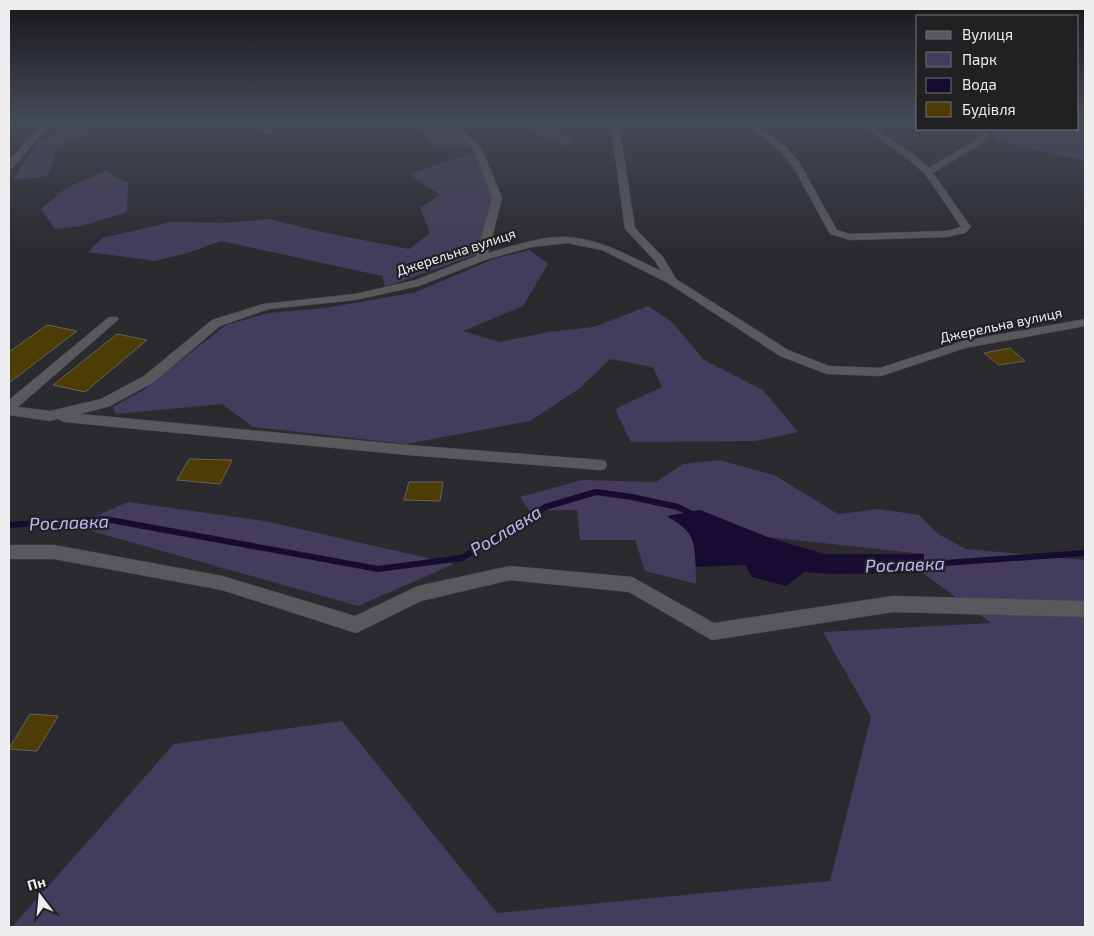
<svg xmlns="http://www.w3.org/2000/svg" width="1094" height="936" font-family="'Exo 2',sans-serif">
  <rect width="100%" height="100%" fill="#2b2a2e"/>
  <path fill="#443c5c" d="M62,119h39l-20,18 -24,10 -9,29 -35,4 24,-36 29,-18z
    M406,119h40l25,29 -37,-3z
    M521,119h34l-8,1 28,23 -15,2 -32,-16z
    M1078,119h7v42l-87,-20 -7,-12h87z
    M478,149l19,49 -16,55 -96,34 -3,-11 -161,-35 -33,12 -33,8 -67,-9 14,-14 69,-16 52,1 46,-4 48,12 92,18 21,-16 -10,-25 20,-13 -31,-21 54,-18z
    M105,171l23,12 -1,29 -46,14 -26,3 -14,-20 25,-21z
    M530,250l18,14 -25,42 -60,25 37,11 48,-10 46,-5 54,-21 24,16 32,38 59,30 35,42 -42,9 -125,1 -16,-33 47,-22 -9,-20 -43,-8 -30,29 -50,33 -124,23 -153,-17 -31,-23 -106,10 -3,-7 30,-17 83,-65 42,-12 58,-5 90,-16 80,-34z
    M720,460l56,16 62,38 41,-5 40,6 19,19 28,15 119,11v367h-1073l162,-183 168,-23 155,192 333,-32 41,-164 -48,-85 168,-9 -68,-50 1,-19 -157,-17 -67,-27 -32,6 19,12 8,17 1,39 -51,-13 -10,-31h-55l-3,-30h-48l-9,-13 62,-17 74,2 27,-18z
    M128,502l137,19 189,43 -96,42 -285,-80z"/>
  <path fill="#180b31" d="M700,510l67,27 57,17h100l-1,19 -90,1 -29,-2 -18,14 -34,-9 -7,-12 -49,2c-2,-30 -3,-35 -29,-51z"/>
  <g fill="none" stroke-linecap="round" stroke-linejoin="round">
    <path stroke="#180b31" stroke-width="6" d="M9,525l96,-6 273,50 84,-11 83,-51 51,-15 36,5 46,10 16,8
      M917,565l168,-12"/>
  </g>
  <path fill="#4d3c04" stroke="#64625e" d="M47,325l30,6 -68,52v-31z
    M117,334l30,6 -62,52 -32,-7z
    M1010,348l15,13 -26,4 -15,-12z
    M189,459l43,1 -12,24 -43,-4z
    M409,482h34l-3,19 -36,-1z
    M30,714l28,2 -21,35 -28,-2z"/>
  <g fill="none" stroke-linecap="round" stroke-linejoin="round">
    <defs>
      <path id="minor" d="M46,119l7,2 -41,47h-3v-7z
        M257,119h8l6,13 -1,2h-6z
        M444,119h8l30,30 20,49 -14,55c25,-7 52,-17 79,-16 34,2 64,20 94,34l-6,-10 -30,-32 -15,-110h8l17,109 28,29 13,22 112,71 41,16 51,2 83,-27 122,-22v7l-120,22 -84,28 -54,-2 -47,-18 -112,-73 -66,-33 -35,-7 -36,4 -46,13 -66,26 -64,14 -86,9 -49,17 -66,56 -44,24 -30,8 328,31 192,15 5,1 2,4 -2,4 -5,1 -192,-15 -344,-33 -6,-3 -8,2 -41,-6v-15l100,-83h8l2,2 -101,88 32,4 51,-12 43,-23 68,-56 51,-16 92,-10 61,-14 60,-24 16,-58 -18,-48z
        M741,119h8l37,28 13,15 38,68 13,4 97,-3 14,-4 -36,-53 -19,-17 -54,-38h9l51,34 17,15 51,-31 -12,-8h9l12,6v4l-56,34 38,54 -6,6 -18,4 -97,3 -20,-6 -38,-69 -12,-14z
        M9,545h45l168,31 133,40 63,-30 92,-20 122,11 82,46 179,-27 192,5v16l-192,-5 -181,28 -83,-48 -119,-12 -89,21 -65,32 -134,-43 -168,-31h-45z"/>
    </defs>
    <use href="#minor" stroke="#48474a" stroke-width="1"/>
    <use href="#minor" fill="#59585c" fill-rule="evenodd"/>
  </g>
  <linearGradient id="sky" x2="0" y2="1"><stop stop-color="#181719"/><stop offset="0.48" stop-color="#444a57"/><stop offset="1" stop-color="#444a57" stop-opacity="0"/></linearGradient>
  <rect width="1094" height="250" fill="url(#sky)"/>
  <g text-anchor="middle" stroke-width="4.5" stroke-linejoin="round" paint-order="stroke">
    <g font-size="14" fill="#eeedf0" stroke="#212124">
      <text transform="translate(456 252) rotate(-18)" y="5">Джерельна вулиця</text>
      <text transform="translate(1001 325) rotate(-12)" y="5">Джерельна вулиця</text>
    </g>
    <g font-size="18" font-style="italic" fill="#c3b2fa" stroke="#212124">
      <text transform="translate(69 523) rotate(-2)" y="6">Рославка</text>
      <text transform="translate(506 531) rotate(-31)" y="6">Рославка</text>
      <text transform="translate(905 565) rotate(-2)" y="6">Рославка</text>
    </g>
  </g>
  <rect width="1094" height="936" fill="none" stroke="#eeedf0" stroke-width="20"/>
  <rect x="916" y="15" width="162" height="115" fill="#212124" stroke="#737376"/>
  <rect x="926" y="31" width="25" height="8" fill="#59585c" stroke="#737376"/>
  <text x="962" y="40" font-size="15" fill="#eeedf0">Вулиця</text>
  <rect x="926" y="52" width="25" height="15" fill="#443c5c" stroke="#737376"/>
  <text x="962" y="65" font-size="15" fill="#eeedf0">Парк</text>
  <rect x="926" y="78" width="25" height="15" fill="#180b31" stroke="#737376"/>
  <text x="962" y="90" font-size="15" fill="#eeedf0">Вода</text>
  <rect x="926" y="102" width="25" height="15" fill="#4d3c04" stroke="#737376"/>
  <text x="962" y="115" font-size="15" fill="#eeedf0">Будівля</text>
  <g transform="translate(40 896) rotate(344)" stroke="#212124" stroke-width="4" paint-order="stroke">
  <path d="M0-4L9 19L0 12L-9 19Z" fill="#eeedf0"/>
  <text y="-8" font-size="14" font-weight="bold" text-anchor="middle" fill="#eeedf0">Пн</text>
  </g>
</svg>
